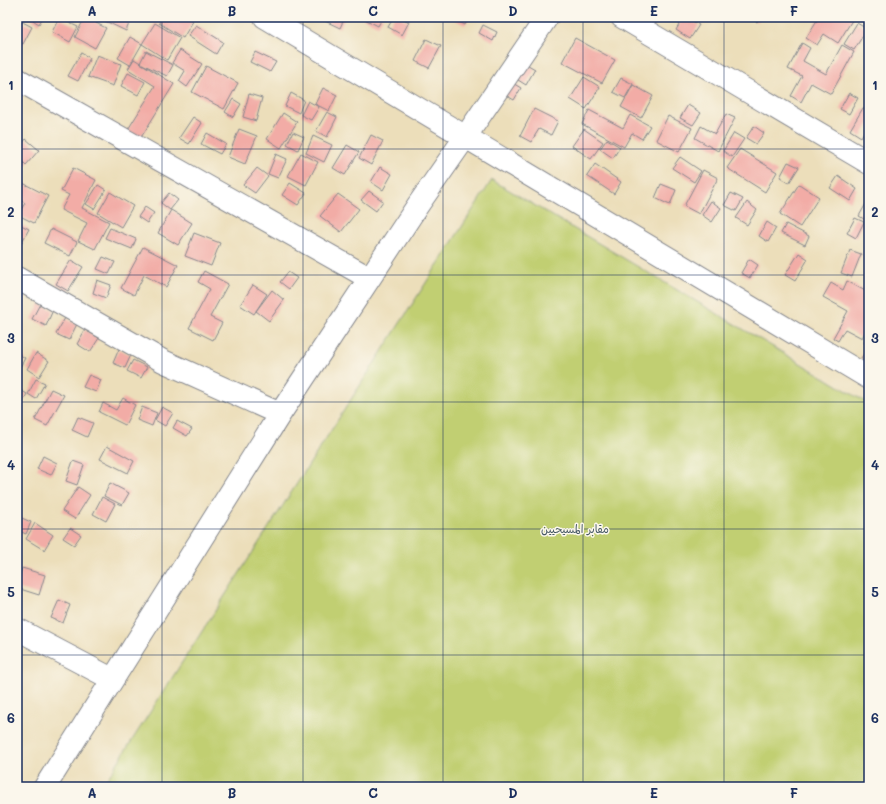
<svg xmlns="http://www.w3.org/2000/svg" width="886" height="804" font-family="Mali,'Playpen Sans Arabic',sans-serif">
  <rect width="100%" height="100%" fill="#fbf7ec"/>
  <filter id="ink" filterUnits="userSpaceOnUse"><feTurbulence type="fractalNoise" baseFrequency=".025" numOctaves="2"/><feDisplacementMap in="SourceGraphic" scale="8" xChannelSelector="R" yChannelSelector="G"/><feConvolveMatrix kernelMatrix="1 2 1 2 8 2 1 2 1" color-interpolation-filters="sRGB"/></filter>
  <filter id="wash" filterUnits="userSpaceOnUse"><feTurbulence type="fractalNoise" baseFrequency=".012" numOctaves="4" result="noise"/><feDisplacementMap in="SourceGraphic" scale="16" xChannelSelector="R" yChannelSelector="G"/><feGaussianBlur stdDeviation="0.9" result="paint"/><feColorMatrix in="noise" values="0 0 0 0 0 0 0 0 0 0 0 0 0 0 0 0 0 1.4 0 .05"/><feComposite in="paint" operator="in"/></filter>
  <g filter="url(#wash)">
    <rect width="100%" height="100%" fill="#ecdeba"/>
    <path fill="#c1cf72" stroke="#6e7f68" d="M492,180l377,224v383h-767z"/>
    <g id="blocks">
      <path fill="#f2aca6" d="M28,17h15l-4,7z
        M85,17h14l-3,6 10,5 -11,20 -20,-11z
        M104,17h18l8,4 -4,10 -23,-11z
        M162,17h25l6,4 -10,17 -24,-15z
        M325,17h20l-5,11 -17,-8z
        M361,17h22l-5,9z
        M394,17h6l9,5 -7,13 -14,-8z
        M450,17h19l-4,8z
        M503,17h9l-3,4z
        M684,17h2l13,8 -9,14 -14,-9z
        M749,17h11l-3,5z
        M819,17h35l-16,26 -14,-9 -7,11 -11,-7z
        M59,18l19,9 -8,15 -18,-10z
        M17,19l15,8 -9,17 -6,-3z
        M155,23l25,15 -13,22 -25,-16z
        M857,23l10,6 -13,21 -10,-6z
        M196,25l27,17 -7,12 -28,-18z
        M483,25l14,7 -4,9 -14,-8z
        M130,37l12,7 -12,21 -12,-7z
        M575,38l40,22 -13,23 -40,-21z
        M426,39l15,7 -12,22 -14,-7z
        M802,43l8,5 -7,13 23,13 16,-29 12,7 -23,42 -20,-11 -10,19 -10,-6 11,-20 -14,-7z
        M180,50l22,14 -15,23 -8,-6 6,-10 -13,-8z
        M146,51l27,14 -6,11 -27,-13z
        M255,52l21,10 -6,10 -20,-10z
        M81,53l9,5 -12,23 -10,-5z
        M97,55l24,9 -8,22 -25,-9z
        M516,58l19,11 -9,16 -19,-12z
        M134,59l40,25 -34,55 -13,-8 28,-45 -27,-17z
        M206,66l32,17 -14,26 -32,-17z
        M128,73l17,9 -7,13 -17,-9z
        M499,75l22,13 -7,12 -22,-13z
        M584,77l16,10 -14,22 -16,-10z
        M621,78l12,6 -8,14 -12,-6z
        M633,85l20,11 -12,22 -20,-11z
        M323,88l14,7 -8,16 -14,-7z
        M291,93l13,7 -5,13 -14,-7z
        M849,93l9,5 -9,16 -9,-5z
        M249,94l13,4 -6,23 -13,-4z
        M233,99l8,5 -8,13 -8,-5z
        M308,101l11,6 -8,13 -10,-5z
        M688,105l13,8 -8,12 -13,-7z
        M863,108l6,3v12l-8,14 -11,-7z
        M534,109l24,12 -7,14 -12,-6 -8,13 -11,-6z
        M589,110l34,18 7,-13 20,11 -8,13 -10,-6 -8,14 -42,-23z
        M327,112l10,5 -10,20 -11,-6z
        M283,113l14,9 -16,26 -14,-9z
        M726,114l9,4 -17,33 -23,-13 6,-12 14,8z
        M668,116l24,12 -13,24 -23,-12z
        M193,117l9,6 -13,21 -10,-6z
        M754,126l10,7 -8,11 -10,-6z
        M239,129l18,7 -12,28 -17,-7z
        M584,129l19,13 -12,17 -19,-13z
        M293,132l11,5 -6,13 -11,-6z
        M207,133l19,11 -6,10 -19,-10z
        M734,133l10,6 -12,18 -9,-6z
        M371,135l12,6 -12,24 -12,-7z
        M313,136l19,9 -8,17 -18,-9z
        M26,139l13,11 -13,15 -9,-8v-7z
        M607,139l13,8 -7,11 -13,-9z
        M347,145l12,7 -14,23 -12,-7z
        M740,149l37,23 -12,20 -38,-24z
        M301,153l17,9 -12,23 -18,-9z
        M276,154l11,5 -9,19 -10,-4z
        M680,157l21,14 -7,11 -22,-14z
        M788,162l11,5 -10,16 -9,-6z
        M595,164l26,18 -7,12 -27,-18z
        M380,167l12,7 -9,16 -12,-8z
        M73,168l23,12 -14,28 27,14 -14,27 -17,-8 9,-18 -26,-13 8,-15 -8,-4z
        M257,168l11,8 -13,17 -12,-8z
        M703,170l15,8 -19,36 -15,-8z
        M838,176l19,13 -7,12 -20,-13z
        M17,180l31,16 -14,27 -16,-8 7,-12 -8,-5z
        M290,183l16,10 -8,12 -16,-10z
        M661,184l15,6 -6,15 -15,-7z
        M799,184l20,13 -19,30 -20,-13z
        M98,185l8,5 -12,19 -8,-5z
        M369,191l14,10 -7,10 -15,-11z
        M110,192l23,14 -12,21 -23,-14z
        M169,193l9,7 -8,10 -9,-7z
        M731,193l12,6 -7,12 -12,-6z
        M338,194l21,15 -18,23 -21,-16z
        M711,201l10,7 -9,14 -10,-7z
        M747,202l10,8 -10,15 -11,-7z
        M867,202l2,1v14l-2,4 -8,-5z
        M17,203l4,2 -4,7z
        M145,207l9,6 -7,10 -9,-6z
        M171,210l21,13 -14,22 -20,-12z
        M855,218l9,4 -8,16 -9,-5z
        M767,222l9,6 -8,14 -9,-6z
        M17,223l12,6 -12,22z
        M786,224l23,12 -4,9 -24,-12z
        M110,228l26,11 -4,10 -27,-11z
        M51,229l26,13 -7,14 -26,-13z
        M194,233l26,10 -9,23 -26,-10z
        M143,247l35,18 -12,22 -22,-12 -10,20 -13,-7z
        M850,250l11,4 -9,23 -11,-4z
        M799,253l9,6 -13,22 -10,-6z
        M103,257l12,5 -6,12 -12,-5z
        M749,259l9,6 -8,13 -9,-5z
        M71,260l12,7 -15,24 -12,-7z
        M204,271l24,13 -18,33 12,6 -9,17 -24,-12 21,-39 -12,-7z
        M288,272l9,6 -8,11 -9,-7z
        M97,280l14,5 -5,13 -13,-5z
        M847,281l22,12v31l-7,14 -17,-9 -7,12 -5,-3 15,-27 -25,-14 8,-14 12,7z
        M253,285l14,9 -13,20 -14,-9z
        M272,290l12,10 -15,21 -13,-10z
        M40,304l13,6 -7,16 -14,-7z
        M65,318l12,6 -8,16 -13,-6z
        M85,330l14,8 -9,14 -13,-8z
        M869,334v11l-5,-2z
        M868,348h1v14l-8,-4z
        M119,349l12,6 -6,13 -12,-5z
        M17,353l8,5 -8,15z
        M36,353l13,8 -10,16 -12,-8z
        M133,360l14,7 -6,11 -14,-7z
        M89,375l12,5 -5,12 -13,-5z
        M36,379l9,4 -9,16 -8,-5z
        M17,388l10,6 -10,18z
        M51,389l13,6 -17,31 -12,-6z
        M123,398l12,7 -10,20 -26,-13 4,-9 13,7z
        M142,407l15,6 -5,13 -15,-6z
        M162,407l11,6 -8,13 -10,-6z
        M78,417l15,6 -6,14 -15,-7z
        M177,421l15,8 -5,7 -14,-8z
        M107,446l27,15 -6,12 -28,-14z
        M43,456l14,7 -6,12 -14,-6z
        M73,461l11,4 -7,20 -11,-4z
        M110,483l19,10 -7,12 -18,-9z
        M78,487l12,8 -15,24 -13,-8z
        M102,497l13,7 -9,17 -13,-7z
        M17,516l14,6 -5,12 -9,-4z
        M35,523l18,12 -9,15 -18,-11z
        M70,528l11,7 -7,10 -11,-7z
        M22,568l23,7 -6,20 -22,-7v-5z
        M59,600l11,5 -7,18 -12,-5z"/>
    </g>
  </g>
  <g filter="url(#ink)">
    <use href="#blocks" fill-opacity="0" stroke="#84868c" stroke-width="1"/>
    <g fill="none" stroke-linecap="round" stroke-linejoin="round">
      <defs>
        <path id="minor" d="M265,17l604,361
          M622,17l247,146
          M17,79l352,199
          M17,278l146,83 117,53
          M17,629l95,50
          M45,787l235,-373 138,-209 48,-69 81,-119"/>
      </defs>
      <use href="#minor" stroke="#84868c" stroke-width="24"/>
      <use href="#minor" stroke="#fff" stroke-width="22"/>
    </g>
  </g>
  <path fill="none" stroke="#1b2f5e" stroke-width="1" stroke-opacity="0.55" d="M162,17v770M303,17v770M443,17v770M583,17v770M724,17v770M17,149h852M17,275h852M17,402h852M17,529h852M17,655h852"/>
  <g text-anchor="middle" stroke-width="3" stroke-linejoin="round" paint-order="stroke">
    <g font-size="11" fill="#445763" stroke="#fbf7ec">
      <text x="575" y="533">مقابر المسيحيين</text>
    </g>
  </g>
  <rect width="886" height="804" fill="none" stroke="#fbf7ec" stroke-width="44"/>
  <rect x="22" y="22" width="842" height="760" fill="none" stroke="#1b2f5e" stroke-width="1.5"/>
  <g font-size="13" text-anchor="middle" font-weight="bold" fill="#1b2f5e">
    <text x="92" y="16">A</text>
    <text x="232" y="16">B</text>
    <text x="373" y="16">C</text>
    <text x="513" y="16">D</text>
    <text x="654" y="16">E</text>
    <text x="794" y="16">F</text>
    <text x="11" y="90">1</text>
    <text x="875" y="90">1</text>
    <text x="11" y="217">2</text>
    <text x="875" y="217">2</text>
    <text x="11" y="343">3</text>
    <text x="875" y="343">3</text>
    <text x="11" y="470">4</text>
    <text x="875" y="470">4</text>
    <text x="11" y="597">5</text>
    <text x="875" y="597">5</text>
    <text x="11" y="723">6</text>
    <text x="875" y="723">6</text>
    <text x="92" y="798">A</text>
    <text x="232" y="798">B</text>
    <text x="373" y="798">C</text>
    <text x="513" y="798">D</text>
    <text x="654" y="798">E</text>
    <text x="794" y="798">F</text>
  </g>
</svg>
